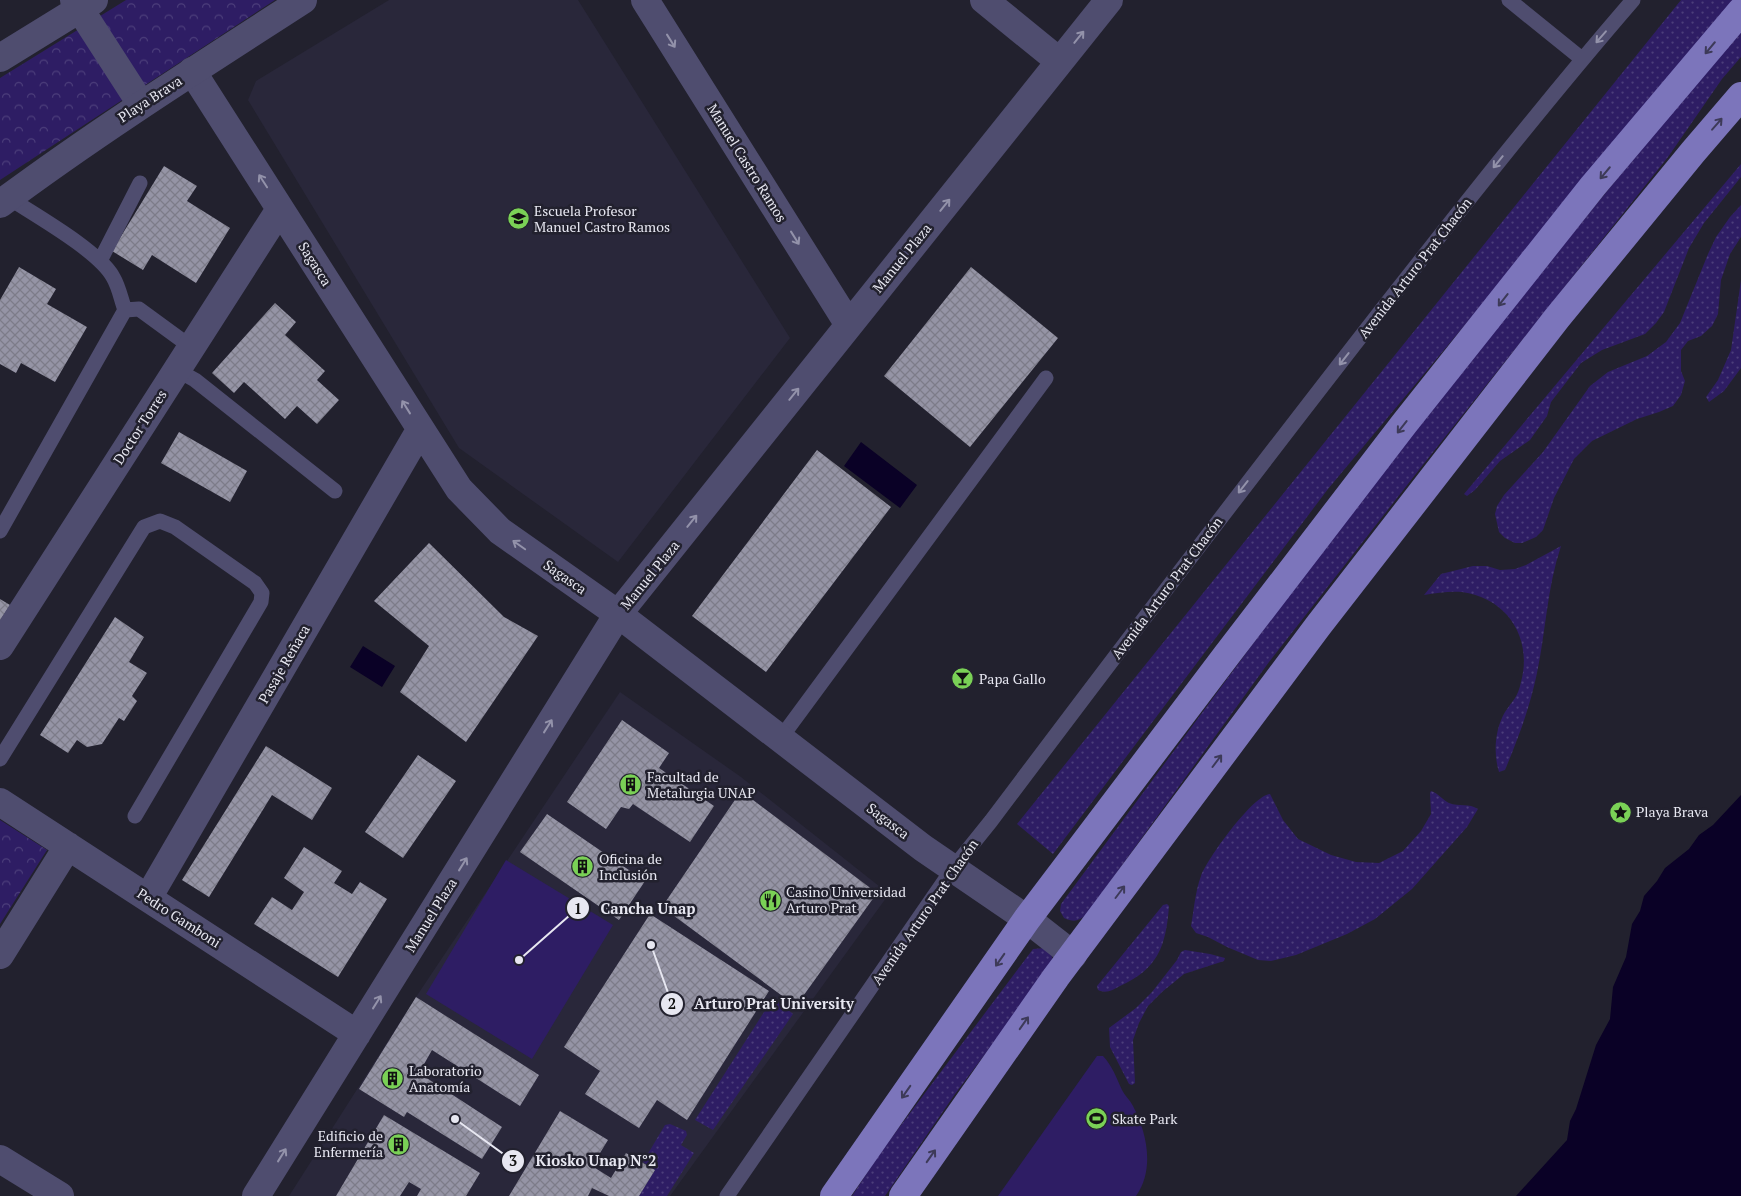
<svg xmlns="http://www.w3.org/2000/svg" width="1741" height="1196" font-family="'PT Serif',serif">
  <defs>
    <pattern id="grass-dots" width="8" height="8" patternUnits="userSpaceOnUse" patternTransform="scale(1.25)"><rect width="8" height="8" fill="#2e1d64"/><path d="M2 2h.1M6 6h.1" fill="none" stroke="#4c3e7b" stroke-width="1.8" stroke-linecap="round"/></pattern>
    <pattern id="park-crowns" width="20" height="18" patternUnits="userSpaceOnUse" patternTransform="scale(1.25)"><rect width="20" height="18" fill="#2e1d64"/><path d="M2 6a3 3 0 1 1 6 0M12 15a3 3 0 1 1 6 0" fill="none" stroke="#4c3e7b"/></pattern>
    <pattern id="building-cross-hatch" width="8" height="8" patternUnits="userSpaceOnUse" patternTransform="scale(1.25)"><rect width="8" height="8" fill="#9594a5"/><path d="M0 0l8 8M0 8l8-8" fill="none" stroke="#7d7c89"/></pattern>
  </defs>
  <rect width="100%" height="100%" fill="#22212e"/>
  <path fill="#29273a" d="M389,0h189l212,338 -172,224 -159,-114 -211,-348 8,-19z
    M620,692l121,85 148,117 -219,302h-381l127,-199z"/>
  <path fill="url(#grass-dots)" d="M1681,0h55l-408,489 -275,365 -36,-30z
    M1741,31v26l-19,22 -54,78 -246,309 -153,196 -183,253c-8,7 -13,7 -22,3l-4,-7 1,-7 239,-324 180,-233 212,-260z
    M1741,164v13l-37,46 -15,25 -25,64 -8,11 -11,11 -43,16 -21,13 -30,39 -4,14 -17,24 -30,21 -25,29 -8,6 -3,-2z
    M1741,205v32l-11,17 -9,26 -3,34 -6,12 -11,10 -13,5 -7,9v21l4,10 -4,14 -8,11 -14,6 -22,7 -45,22 -18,18 -20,39 -11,32 -7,7 -14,6h-7l-10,-5 -6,-6 -4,-18 2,-8 7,-11 39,-43 47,-66 18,-14 39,-16 19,-14 14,-19 28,-69 8,-17 14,-20z
    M1741,280v88l-17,23 -15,11 -3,-5 12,-17 13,-30z
    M1561,546c-14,42 -15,84 -24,127 -7,34 -19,66 -32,97l-6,2c-6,-19 -4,-43 6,-60 8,-12 13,-15 16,-30 12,-44 -14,-84 -59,-90 -13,-1 -25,1 -38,3l17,-21 32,-8h14l13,4 15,-1 11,-4z
    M1431,791c7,2 12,9 18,12 10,4 20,0 29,6l-11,18 -55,62 -37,30 -28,15 -51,21 -25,6 -13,-1 -31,-13 -19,-10 -12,-4 -5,-7c3,-16 4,-34 10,-50 6,-17 52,-81 69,-82l13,26 15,19 33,16 25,7 23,1 24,-12 18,-20 10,-17 -1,-21z
    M1167,904l2,2c-3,40 -11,63 -49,80 -7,4 -14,8 -22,4l-1,-4 66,-81z
    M1045,948l6,6 3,9 -99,131 -70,102h-33l28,-43 153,-204z
    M1185,950l25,4 15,4 -1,3 -40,13 -22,18 -14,14 -9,17 -6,17 2,43 -3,2 -3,-1 -19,-37 -1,-19 27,-20 16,-16 25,-32 4,-8z
    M773,998l20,16 -80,116 -18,-10z
    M670,1124l16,7 1,4 -6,10 13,8 -27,43h-28l16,-26 -12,-8 22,-37z"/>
  <path fill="url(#park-crowns)" d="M126,0h149l-275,180v-102z
    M0,820l47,30 -47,74z"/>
  <path fill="#2e1d64" d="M506,860l107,65 -81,134 -106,-65z
    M1097,1056h6c10,11 13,21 19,34 3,6 8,10 11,16 14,27 22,63 3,90h-138z"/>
  <path fill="#0a0126" d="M861,442l56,43 -17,23 -56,-42z
    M363,646l32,20 -13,21 -32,-20z
    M1741,795v401h-225l51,-56 3,-19 6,-12 20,-64 14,-26 3,-32 13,-30 6,-33 8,-13 4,-15 13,-15 8,-13 24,-19 10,-14 14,-10z"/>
  <path fill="url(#building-cross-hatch)" d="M164,166l33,20 -10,15 43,27 -34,55 -44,-28 -9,15 -31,-19z
    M19,267l37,22 -9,15 40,23 -32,55 -34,-19 -5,10 -16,-9v-64z
    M971,267l87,71 -88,109 -86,-71z
    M275,303l21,19 -11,13 40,36 -8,9 22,20 -22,24 -20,-18 -12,13 -41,-37 -10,11 -22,-20z
    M179,432l68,39 -17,31 -69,-39z
    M817,450l74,57 -125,165 -74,-56z
    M429,543l75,74 34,19 -72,106 -66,-50 29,-46 -55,-45z
    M0,599l10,6 -10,16z
    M115,617l29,20 -15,25 18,11 -15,23 5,5 -13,20 -5,-3 -17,26 -15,3 -10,-7 -9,13 -28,-18z
    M622,720l47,33 -10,15 55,38 -24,36 -57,-38 -4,5 -8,-2 -15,22 -39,-27z
    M266,746l66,42 -20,32 -40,-25 -63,102 -27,-17z
    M418,755l38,26 -53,77 -38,-26z
    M741,791l136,102 -81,113 -134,-99z
    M547,814l98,67 -26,39 -99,-68z
    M304,847l38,24 -8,12 18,11 8,-12 27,17 -49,78 -84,-53 18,-27 20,13 12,-18 -20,-14z
    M650,914l119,77 -82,129 -30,-20 -18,28 -54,-34 15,-23 -36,-24z
    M416,997l123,78 -19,31 -88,-56 -13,23 83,54 -20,32 -75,-47 -3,5 -45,-28z
    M560,1111l48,29 -16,26 19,12 15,-25 29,17 -16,26h-30l-17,-8 -4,8h-79z
    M384,1115l96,58 -14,23h-49l4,-7 -12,-7 -9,14h-64z"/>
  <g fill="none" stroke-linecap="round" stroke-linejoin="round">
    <path stroke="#4f4d6f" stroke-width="15" d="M1509,0l73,59
      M9,198c26,17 90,53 104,79 6,10 8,22 12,33
      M100,261l40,-78
      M177,370l18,10 140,111
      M0,531l125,-221 14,-1 52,38
      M780,739l266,-361
      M0,759l144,-232 16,-6 15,6 80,56 7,10 -1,9 -126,214
      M727,1196l227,-329 37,-46c127,-169 255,-337 385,-504 84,-107 168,-214 257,-317"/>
    <path stroke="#4f4d6f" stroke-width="28" d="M74,0l67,104
      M645,0l204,325
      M984,0l75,61
      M0,58l94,-58
      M192,71l267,418 41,42 118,83 305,234 104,71 46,36
      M0,646l280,-437
      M0,802l357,232
      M148,898l272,-468
      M0,955l68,-109
      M0,1159l60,37
      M256,1196l362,-582 491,-614"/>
    <path stroke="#4f4d6f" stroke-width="28" d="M0,204c98,-73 201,-138 303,-204"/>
    <path stroke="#7c75bb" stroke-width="28" d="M834,1196l193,-277 199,-263 178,-232 189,-238 148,-175
      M903,1196l153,-219 262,-351 239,-308 136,-166 48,-56"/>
  </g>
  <defs><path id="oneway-shaft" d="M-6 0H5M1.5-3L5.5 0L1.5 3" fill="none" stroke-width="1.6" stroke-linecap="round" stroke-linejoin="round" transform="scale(1.25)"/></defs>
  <g stroke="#9392aa">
    <use href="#oneway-shaft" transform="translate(1079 37) rotate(-51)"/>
    <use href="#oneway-shaft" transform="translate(1601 37) rotate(131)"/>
    <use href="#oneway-shaft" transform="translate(671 41) rotate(58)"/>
    <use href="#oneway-shaft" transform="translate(1498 162) rotate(129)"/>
    <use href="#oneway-shaft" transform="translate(263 181) rotate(-123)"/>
    <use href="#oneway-shaft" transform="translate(945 205) rotate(-51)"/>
    <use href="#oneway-shaft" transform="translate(795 238) rotate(58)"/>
    <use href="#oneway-shaft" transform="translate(1344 359) rotate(128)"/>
    <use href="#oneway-shaft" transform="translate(794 394) rotate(-51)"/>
    <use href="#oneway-shaft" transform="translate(406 407) rotate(-122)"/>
    <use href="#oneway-shaft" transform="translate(1243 487) rotate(128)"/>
    <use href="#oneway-shaft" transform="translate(692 521) rotate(-51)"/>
    <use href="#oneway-shaft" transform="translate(519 545) rotate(-145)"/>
    <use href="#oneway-shaft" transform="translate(548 726) rotate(-58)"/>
    <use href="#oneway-shaft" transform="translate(463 864) rotate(-58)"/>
    <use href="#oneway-shaft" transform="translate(377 1002) rotate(-58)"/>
    <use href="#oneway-shaft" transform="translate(282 1155) rotate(-58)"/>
  </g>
  <g stroke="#3d3a58">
    <use href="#oneway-shaft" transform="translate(1710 48) rotate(130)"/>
    <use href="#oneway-shaft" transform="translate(1717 124) rotate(-49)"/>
    <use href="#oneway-shaft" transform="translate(1605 173) rotate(130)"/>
    <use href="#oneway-shaft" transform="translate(1503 300) rotate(128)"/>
    <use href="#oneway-shaft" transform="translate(1402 427) rotate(128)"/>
    <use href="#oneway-shaft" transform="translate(1217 761) rotate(-53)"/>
    <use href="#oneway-shaft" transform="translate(1120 892) rotate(-53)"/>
    <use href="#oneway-shaft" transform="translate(1000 960) rotate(125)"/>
    <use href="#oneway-shaft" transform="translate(1024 1023) rotate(-55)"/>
    <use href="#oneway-shaft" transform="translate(906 1092) rotate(125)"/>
    <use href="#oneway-shaft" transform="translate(931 1156) rotate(-55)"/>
  </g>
  <defs>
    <symbol id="school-disc" viewBox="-11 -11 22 22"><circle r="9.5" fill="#7ad156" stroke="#22212e"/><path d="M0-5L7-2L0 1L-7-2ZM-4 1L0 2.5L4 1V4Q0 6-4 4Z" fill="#111"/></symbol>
    <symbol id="bar-disc" viewBox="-11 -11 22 22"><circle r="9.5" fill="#7ad156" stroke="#22212e"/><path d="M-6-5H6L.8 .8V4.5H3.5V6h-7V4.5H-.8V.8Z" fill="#111"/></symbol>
    <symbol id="building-disc" viewBox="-11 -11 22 22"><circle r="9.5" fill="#7ad156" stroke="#22212e"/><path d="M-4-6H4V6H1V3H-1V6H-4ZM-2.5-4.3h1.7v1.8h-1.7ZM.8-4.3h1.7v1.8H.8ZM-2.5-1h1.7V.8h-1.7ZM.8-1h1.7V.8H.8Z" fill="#111"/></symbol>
    <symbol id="sight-disc" viewBox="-11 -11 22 22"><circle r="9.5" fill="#7ad156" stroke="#22212e"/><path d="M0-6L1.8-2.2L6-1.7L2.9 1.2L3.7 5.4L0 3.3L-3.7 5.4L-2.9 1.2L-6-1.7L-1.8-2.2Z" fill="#111"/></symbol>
    <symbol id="restaurant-disc" viewBox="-11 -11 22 22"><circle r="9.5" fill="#7ad156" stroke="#22212e"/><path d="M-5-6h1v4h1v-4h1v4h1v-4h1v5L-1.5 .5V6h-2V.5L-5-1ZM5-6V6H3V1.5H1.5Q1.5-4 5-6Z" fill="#111"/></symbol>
    <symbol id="stadium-disc" viewBox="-11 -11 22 22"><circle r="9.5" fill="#7ad156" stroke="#22212e"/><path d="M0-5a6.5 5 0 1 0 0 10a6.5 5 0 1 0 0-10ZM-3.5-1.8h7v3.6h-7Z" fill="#111"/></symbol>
  </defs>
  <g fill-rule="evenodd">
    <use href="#school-disc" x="506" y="206" width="25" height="25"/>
    <use href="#bar-disc" x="950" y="666" width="25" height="25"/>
    <use href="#building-disc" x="618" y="772" width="25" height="25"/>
    <use href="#sight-disc" x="1608" y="800" width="25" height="25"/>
    <use href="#building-disc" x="570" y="854" width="25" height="25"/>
    <use href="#restaurant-disc" x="758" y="888" width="25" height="25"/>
    <use href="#building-disc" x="380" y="1066" width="25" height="25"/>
    <use href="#stadium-disc" x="1084" y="1106" width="25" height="25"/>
    <use href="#building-disc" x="386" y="1132" width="25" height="25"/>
  </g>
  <g text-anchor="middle" stroke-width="5" stroke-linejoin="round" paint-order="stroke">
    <g font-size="14" fill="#e7e7f1" stroke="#22212e">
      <text transform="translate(150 99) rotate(-33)" y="5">Playa Brava</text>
      <text transform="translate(747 163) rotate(58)" y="5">Manuel Castro Ramos</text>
      <text transform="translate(902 258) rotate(-51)" y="5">Manuel Plaza</text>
      <text transform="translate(315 264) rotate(58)" y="5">Sagasca</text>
      <text transform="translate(1415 268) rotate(-52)" y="5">Avenida Arturo Prat Chacón</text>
      <text transform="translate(140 427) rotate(-57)" y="5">Doctor Torres</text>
      <text transform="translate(650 575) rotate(-51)" y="5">Manuel Plaza</text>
      <text transform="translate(565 577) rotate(35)" y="5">Sagasca</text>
      <text transform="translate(1167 588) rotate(-53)" y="5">Avenida Arturo Prat Chacón</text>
      <text transform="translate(284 664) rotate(-60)" y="5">Pasaje Reñaca</text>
      <text transform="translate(888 821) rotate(37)" y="5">Sagasca</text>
      <text transform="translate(925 912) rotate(-55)" y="5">Avenida Arturo Prat Chacón</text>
      <text transform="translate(431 915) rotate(-58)" y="5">Manuel Plaza</text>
      <text transform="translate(179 918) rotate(33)" y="5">Pedro Gamboni</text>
    </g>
    <g font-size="14" fill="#e7e7f1" stroke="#22212e" text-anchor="start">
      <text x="534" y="216">Escuela Profesor<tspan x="534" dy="16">Manuel Castro Ramos</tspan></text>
      <text x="979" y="684">Papa Gallo</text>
      <text x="647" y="782">Facultad de<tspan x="647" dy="16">Metalurgia UNAP</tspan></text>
      <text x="1636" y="817">Playa Brava</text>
      <text x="599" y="864">Oficina de<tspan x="599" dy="16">Inclusión</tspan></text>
      <text x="786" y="897">Casino Universidad<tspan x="786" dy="16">Arturo Prat</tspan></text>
      <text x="409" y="1076">Laboratorio<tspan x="409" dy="16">Anatomía</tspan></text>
      <text x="1112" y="1124">Skate Park</text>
      <text x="383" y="1141" text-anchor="end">Edificio de<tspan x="383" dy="16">Enfermería</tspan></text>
    </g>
  </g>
  <path fill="none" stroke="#e7e7f1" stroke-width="2" d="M519 960L578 908M651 945L672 1004M455 1119L513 1161"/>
  <g fill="#e7e7f1" stroke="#22212e" stroke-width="2">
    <circle cx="519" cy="960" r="5"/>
    <circle cx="651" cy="945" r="5"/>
    <circle cx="455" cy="1119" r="5"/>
    <circle cx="578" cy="908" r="12"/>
    <circle cx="672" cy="1004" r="12"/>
    <circle cx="513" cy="1161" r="12"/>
  </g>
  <g font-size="15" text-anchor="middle" font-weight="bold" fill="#111">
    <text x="578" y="914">1</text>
    <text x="672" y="1009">2</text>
    <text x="513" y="1166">3</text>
  </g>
  <g font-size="15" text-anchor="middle" font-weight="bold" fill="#e7e7f1" stroke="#22212e" stroke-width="5" stroke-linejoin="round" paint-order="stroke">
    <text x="648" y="914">Cancha Unap</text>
    <text x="774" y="1009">Arturo Prat University</text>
    <text x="596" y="1166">Kiosko Unap N°2</text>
  </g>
</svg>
